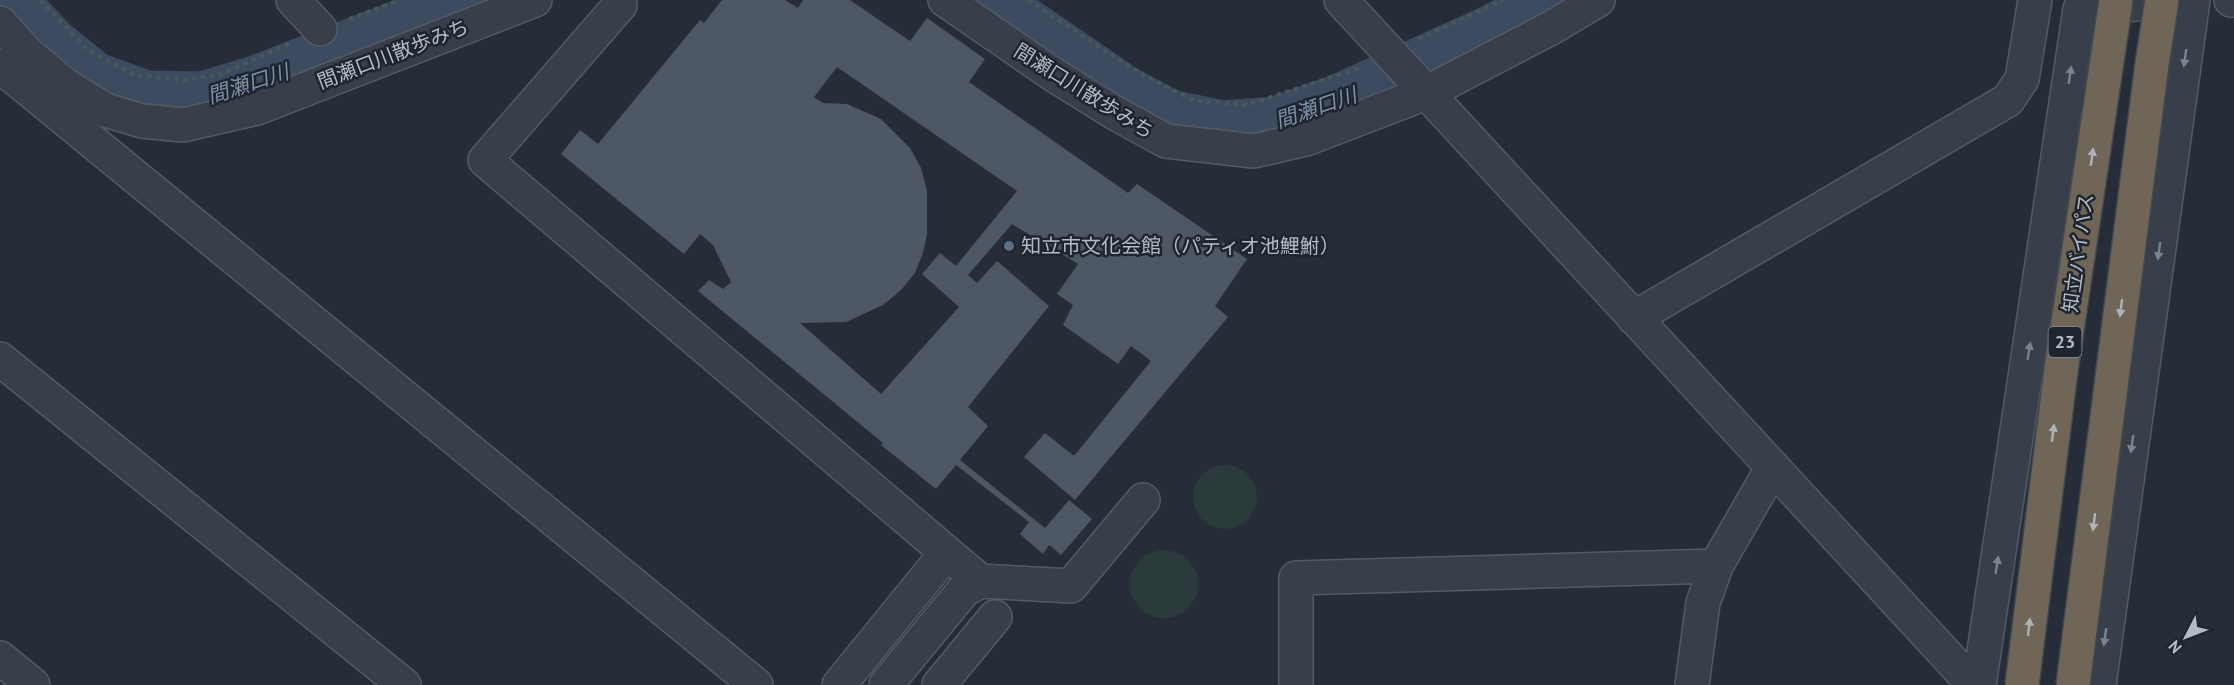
<svg xmlns="http://www.w3.org/2000/svg" width="2234" height="685" font-family="'PT Sans','Noto Sans JP',sans-serif">
  <rect width="100%" height="100%" fill="#262d39"/>
  <path fill="#2b3b3c" d="M1193 497a32 32 0 1 1 64 0a32 32 0 1 1-64 0Z
    M1130 584a34 34 0 1 1 68 0a34 34 0 1 1-68 0Z"/>
  <g fill="none" stroke-linecap="round" stroke-linejoin="round">
    <path stroke="#3d4b60" stroke-width="57" d="M8,0l41,44 44,36 53,19 57,1 53,-16 218,-84
      M987,0l134,92 48,26 53,11 54,-4 60,-21 159,-72 58,-32"/>
  </g>
  <path fill="#4e5764" fill-rule="evenodd" d="M722,0h63l13,8 5,-8h47l60,41 17,-23 58,41 -16,23 159,111 9,-9 110,75 -32,47 13,11 -153,183 -51,-43 21,-24 29,23 77,-95 -20,-15 -13,18 -55,-39 10,-20 -16,-11 21,-30 -66,-40 -44,51 9,8 20,-22 52,45 -81,101 20,19 -28,34 85,68 24,-28 23,19 -31,36 -12,-10 -6,9 -23,-20 9,-12 -73,-57 -20,24 -55,-44 2,-2 -185,-152 11,-11 14,9 8,-7 -18,-37 -13,-11 -16,20 -123,-100 19,-24 18,14 102,-124 4,3zM837,67l180,124 -61,75 -16,-13 -18,21 37,33 -78,87 -81,-71 46,-1 37,-17 18,-15 14,-17 8,-20 4,-19v-43l-6,-23 -11,-20 -29,-29 -34,-15 -24,-1 -9,-6z"/>
  <g fill="none" stroke-linecap="round" stroke-linejoin="round">
    <defs>
      <path id="minor" d="M293,0l27,29
        M945,0l109,75 61,38 51,28 88,10 52,-12 120,-46 125,-65 47,-28
        M1341,0l633,685
        M2231,0h3
        M620,5l-135,155 495,421
        M2087,9l88,-9
        M0,23l28,31 37,31 40,25 37,11 41,4 74,-17 278,-108
        M0,66l756,619
        M1634,318l374,-218 14,-21 13,-79
        M0,359l404,326
        M0,658l33,27
        M839,685l96,-118
        M886,685l78,-95 16,-9 91,5 72,-86
        M939,685l56,-68
        M1296,685v-107l420,-12 57,-99
        M1692,685l11,-82 13,-37
        M1979,685l101,-676
        M2099,685l94,-685"/>
    </defs>
    <use href="#minor" stroke="#545b64" stroke-width="36"/>
    <path stroke="#49595b" stroke-width="4" stroke-dasharray="4.5 4.5" stroke-linecap="butt" d="M40,0l48,50 46,25 50,5 37,-6 68,-30
      M1028,0l111,73 56,28 52,4 112,-37
      M349,19l51,-19
      M1419,39l84,-39"/>
    <use href="#minor" stroke="#393f4a" stroke-width="33"/>
    <defs>
      <path id="highway-bridge" d="M2022,685l39,-315 55,-370
        M2073,685l79,-621 10,-64"/>
    </defs>
    <use href="#highway-bridge" stroke="#414851" stroke-width="36" stroke-linecap="butt"/>
    <use href="#highway-bridge" stroke="#6f6657" stroke-width="33"/>
  </g>
  <defs><path id="oneway-solid" d="M-6-.8H1V-3.2L6.5 0L1 3.2V.8H-6Z" transform="scale(1.5)"/></defs>
  <g fill="#7d838e">
    <use href="#oneway-solid" transform="translate(2185 58) rotate(98)"/>
    <use href="#oneway-solid" transform="translate(2070 75) rotate(-81)"/>
    <use href="#oneway-solid" transform="translate(2159 251) rotate(98)"/>
    <use href="#oneway-solid" transform="translate(2029 351) rotate(-81)"/>
    <use href="#oneway-solid" transform="translate(2132 444) rotate(98)"/>
    <use href="#oneway-solid" transform="translate(1997 565) rotate(-81)"/>
    <use href="#oneway-solid" transform="translate(2105 637) rotate(98)"/>
  </g>
  <g fill="#aeb2ba">
    <use href="#oneway-solid" transform="translate(2092 157) rotate(-82)"/>
    <use href="#oneway-solid" transform="translate(2121 308) rotate(97)"/>
    <use href="#oneway-solid" transform="translate(2053 433) rotate(-83)"/>
    <use href="#oneway-solid" transform="translate(2094 522) rotate(97)"/>
    <use href="#oneway-solid" transform="translate(2029 627) rotate(-83)"/>
  </g>
  <circle fill="#5c6f8a" stroke="#1e252e" stroke-width="2" cx="1009" cy="246" r="6"/>
  <g text-anchor="middle" stroke-width="5" stroke-linejoin="round" paint-order="stroke">
    <rect fill="#1e252e" stroke="#888e98" stroke-width="1.5" x="2048.5" y="327" width="33" height="30" rx="4.5"/>
    <g font-size="18" font-weight="bold" fill="#b5bbc5">
      <text x="2065" y="348">23</text>
    </g>
    <g font-size="20" fill="#b5bbc5" stroke="#1e252e">
      <text transform="translate(393 54) rotate(-21)" y="7">間瀬口川散歩みち</text>
      <text transform="translate(1084 91) rotate(32)" y="7">間瀬口川散歩みち</text>
      <text transform="translate(2078 253) rotate(-82)" y="7">知立バイパス</text>
    </g>
    <g font-size="20" fill="#b5bbc5" stroke="#1e252e" text-anchor="start">
      <text x="1021" y="253">知立市文化会館（パティオ池鯉鮒）</text>
    </g>
    <g font-size="21" font-style="italic" fill="#8090aa" stroke="#1e252e">
      <text transform="translate(248 84) rotate(-18)" y="7">間瀬口川</text>
      <text transform="translate(1316 108) rotate(-19)" y="7">間瀬口川</text>
    </g>
  </g>
  <g transform="translate(2186 637) rotate(228)" stroke="#1e252e" stroke-width="4.5" paint-order="stroke">
  <path d="M0-4.5L10 22L0 15L-10 22Z" fill="#b5bbc5"/>
  <text y="-9" font-size="16" font-weight="bold" text-anchor="middle" fill="#b5bbc5">N</text>
  </g>
</svg>
